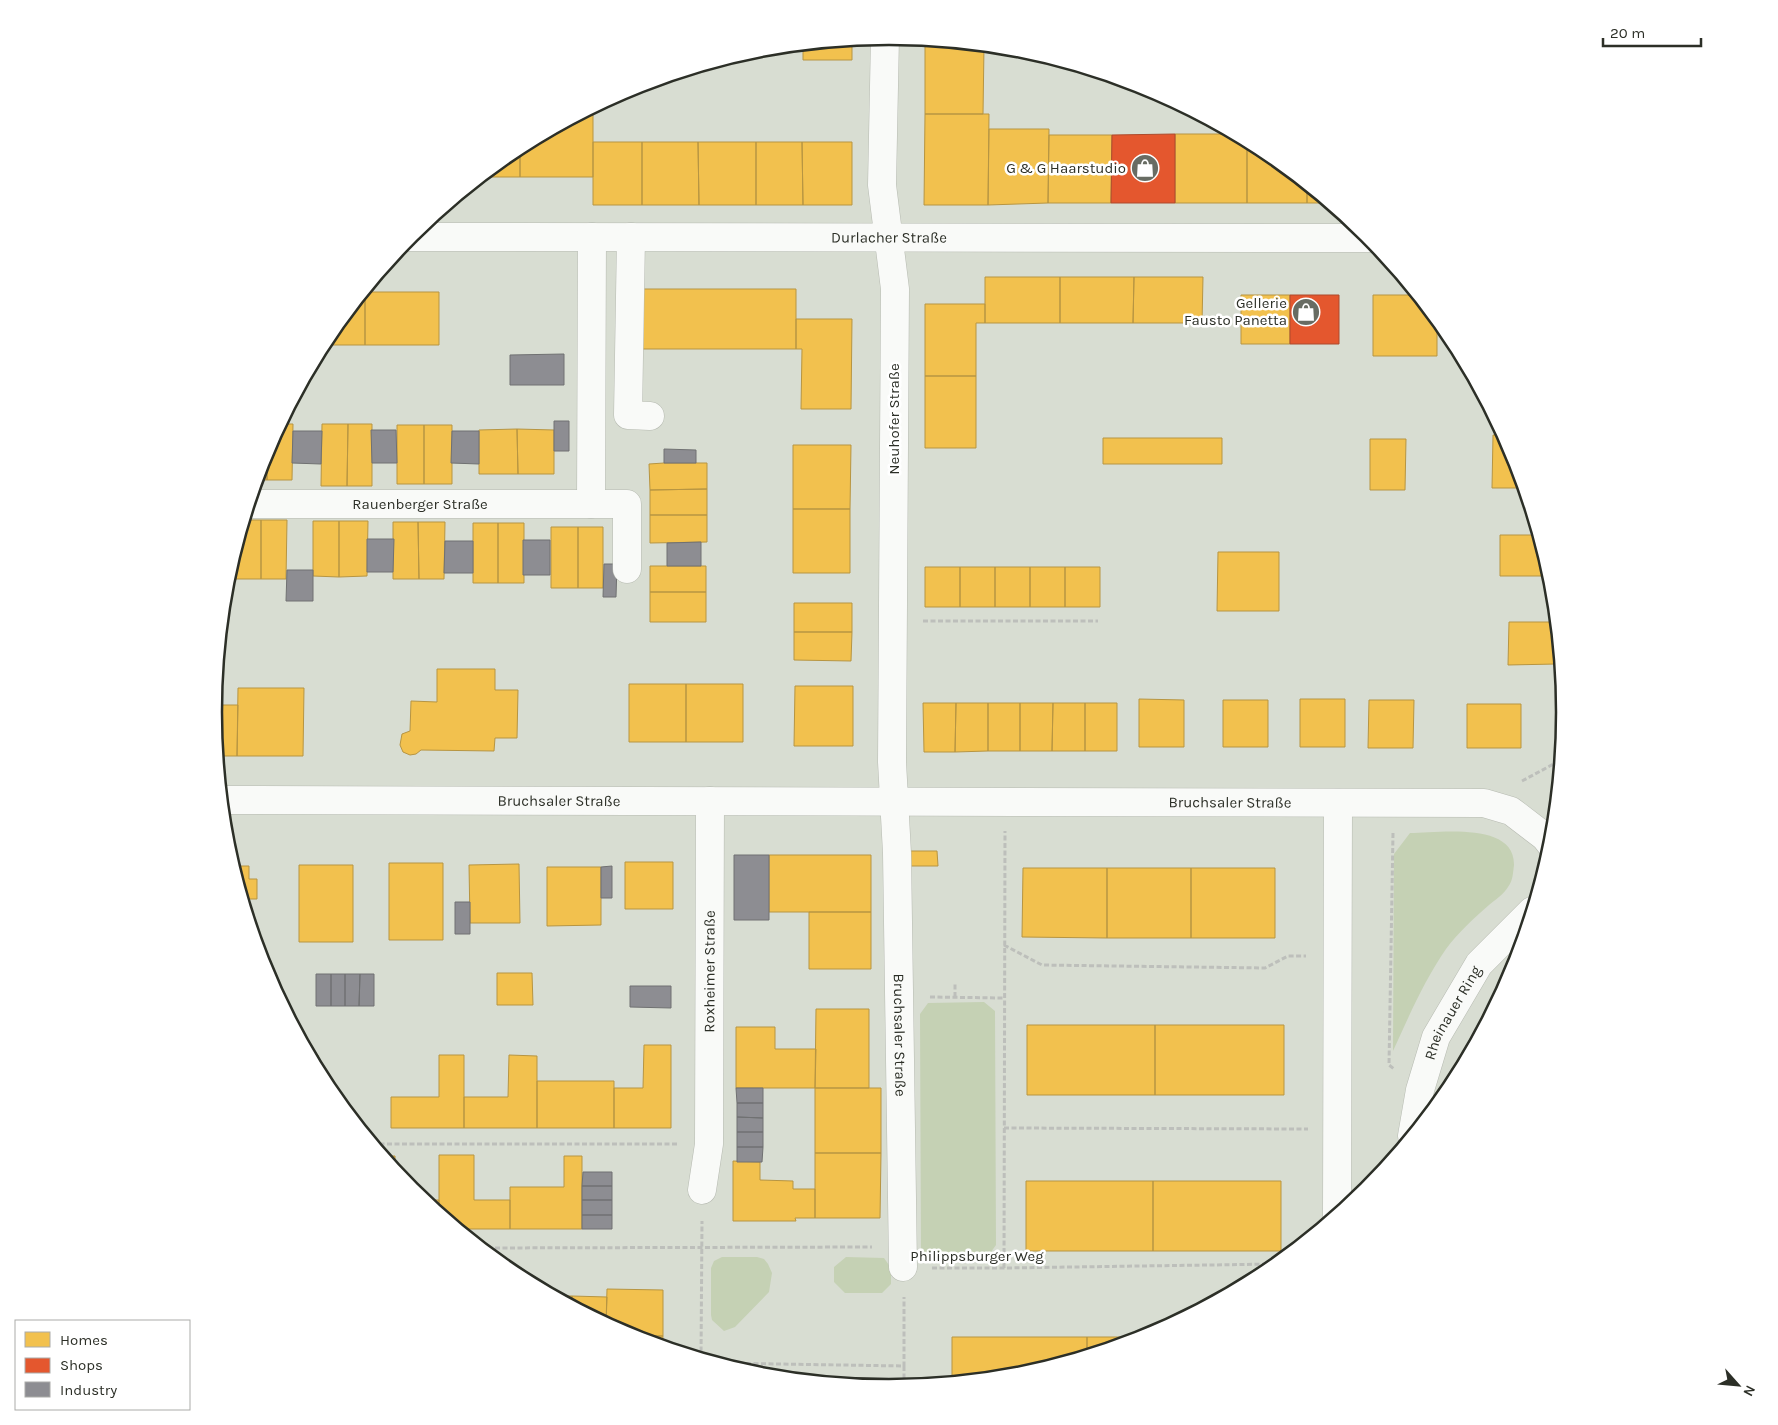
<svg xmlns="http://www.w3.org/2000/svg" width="1778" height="1425" font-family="Karla,sans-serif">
  <rect width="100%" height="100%" fill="#d8ddd2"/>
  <path fill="#c5d1b4" d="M1410,833c28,0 105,-12 104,32 -1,7 -1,16 -6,22 -4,7 -13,13 -19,18 -16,14 -31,28 -43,44 -22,32 -37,67 -53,102l1,-197z
    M984,1002l11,9 1,234 -10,14 -54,-1 -11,-6 -1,-238 8,-11z
    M722,1257h35l7,2 4,5 4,9 -3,19 -34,35 -11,4 -12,-11 -1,-5v-47l3,-7z
    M846,1257l38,1 7,10v16l-9,9h-37l-11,-11v-15z"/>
  <path fill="#f2c14e" stroke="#b79542" d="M852,40v20h-49v-15z
    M925,40l59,6 -1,68h-58z
    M580,114h13v63h-73v-30z
    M925,114h64l-1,91h-64z
    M989,129h60l-1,74 -60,2z
    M1175,134h60l12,7v62h-72z
    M1049,135h63l-1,68h-63z
    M1247,141l18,9 42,35v18h-60z
    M593,142h49v63h-49z
    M642,142h56l1,63h-57z
    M698,142h58v63h-57z
    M756,142h46l1,63h-47z
    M802,142h50v63h-49z
    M520,147v30h-40l34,-27z
    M1307,185l22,18h-22z
    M985,277h75v46h-75z
    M1060,277h74l-1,46h-73z
    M1134,277h69l-1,46h-69z
    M639,289h157v60h-157z
    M363,292h2v53h-42l4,-8z
    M365,292h74v53h-74z
    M1241,295h49v49h-49z
    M1373,295h44l20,25v36h-64z
    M925,304h60v19h-9v53h-51z
    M796,319h56l-1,90h-50l1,-60h-6z
    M925,376h51v72h-51z
    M280,424h13l-1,56h-25v-31z
    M322,424h26l-1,62h-26z
    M348,424h24v62h-25z
    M397,425h27v59h-27z
    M424,425h28v59h-28z
    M517,429l1,45h-39v-44z
    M517,429l37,1v44h-36z
    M1493,435h11l10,19 10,34h-32z
    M1103,438h119v26h-119z
    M1370,439h36l-1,51h-35z
    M793,445h58l-1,64h-57z
    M267,449v31h-11l8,-27z
    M664,463h43v26l-57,1 -1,-26z
    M707,489v26h-57v-25z
    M793,509h57v64h-57z
    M650,515h57v27l-57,1z
    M244,520h17v59h-26v-31z
    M261,520h26l-1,59h-25z
    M313,521h26v56l-26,-1z
    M339,521h29l-1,55 -28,1z
    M393,522h25l1,57h-26z
    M418,522h27l-1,57h-25z
    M473,523h25v60h-25z
    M498,523h26v60h-26z
    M551,527h27v61h-27z
    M578,527h25v61h-25z
    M1500,535h38l13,41h-51z
    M1218,552h61v59h-62z
    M650,566h56v26h-56z
    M925,567h35v40h-35z
    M960,567h35v40h-35z
    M995,567h35v40h-35z
    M1030,567h35v40h-35z
    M1065,567h35v40h-35z
    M650,592h56v30h-56z
    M794,603h58v29h-58z
    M1509,622h47v42l-48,1z
    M794,632h58l-1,29 -57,-1z
    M437,669h58v21h23l-1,48h-22l-1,13 -73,-1 -5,4 -6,1 -7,-3 -3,-7 2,-11 8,-3 1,-30 26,1z
    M629,684h57v58h-57z
    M686,684h57v58h-57z
    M795,686h58v60h-59z
    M238,688h66l-1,68h-66z
    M1139,699l45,1v47h-45z
    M1300,699h45v48h-45z
    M1223,700h45v47h-45z
    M1369,700h45l-1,48h-45z
    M923,703h33l-1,49h-31z
    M956,703h32v48l-33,1z
    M988,703h32v48h-32z
    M1020,703h33l-1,48h-32z
    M1053,703h32v48h-33z
    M1085,703h32v48h-32z
    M1467,704h54v44h-54z
    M213,705h25l-1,51h-20z
    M909,851h28l1,15h-29z
    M769,855h102v57h-102z
    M625,862h48v47h-48z
    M389,863h54v77h-54z
    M519,864l1,59h-50l-1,-58z
    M299,865h54v77h-54z
    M232,866h17v13h8v20h-8v13h-3z
    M547,867h54v58l-54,1z
    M1023,868h84v70l-85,-1z
    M1107,868h84v70h-84z
    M1191,868h84v70h-84z
    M809,912h62v57h-62z
    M497,973h35l1,32h-36z
    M816,1009h53v79h-54z
    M1027,1025h128v70h-128z
    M1155,1025h129v70h-129z
    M736,1027h39v22h41l-1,39h-79z
    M644,1045h27v83h-57v-40h29z
    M309,1055h9v16z
    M439,1055h25v73h-73v-31h48z
    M509,1055l28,1v72h-73v-31h44z
    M537,1081h77v47h-77z
    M815,1088h66v65h-66z
    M815,1153h66l-1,65h-65z
    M439,1155h35v45h36v29h-52l-19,-15z
    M382,1156h13v16z
    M564,1156h18v73h-72v-42h54z
    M733,1161l27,1v18l33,1v8h22v29h-20l1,3h-63z
    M1026,1181h127v70h-127z
    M1153,1181h128v70h-128z
    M422,1200h17v14z
    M607,1289l56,1v46h-35l-22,-11z
    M553,1296h19v10z
    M572,1296l35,1 -1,28 -34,-19z
    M628,1336h35l-1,11 -32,-10z
    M952,1337h135v19l-66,20 -69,7z
    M1087,1337h61l-61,19z"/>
  <path fill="#e4572e" stroke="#ad4b2c" d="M1175,134v69h-64l1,-68z
    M1290,295h49v49h-49z"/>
  <path fill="#8d8d92" stroke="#707172" d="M564,354v31h-54v-30z
    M554,421h15v30h-15z
    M371,430h25l1,33h-25z
    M293,431h29l-1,33 -29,-1z
    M452,431h27v33l-28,-1z
    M664,449l32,1v13h-32z
    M367,539h27l-1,33h-26z
    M523,540h27v35h-27z
    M445,541h28v32h-29z
    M701,542v24h-34v-23z
    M604,564h13l-1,33h-13z
    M287,570h26v31h-27z
    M734,855h35v65h-35z
    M612,866v32h-11v-31z
    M455,902h15v32h-15z
    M316,974h15v32h-15z
    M331,974h14v32h-14z
    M345,974h15l-1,32h-14z
    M360,974h14v32h-15z
    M630,986h41v22l-41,-1z
    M736,1088h27v15h-26z
    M737,1103h26v15l-26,-1z
    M737,1117l26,1v14h-26z
    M737,1132h26v15h-26z
    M737,1147h26l-1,15h-25z
    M583,1172h29v14h-30z
    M582,1186h30v14h-30z
    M582,1200h30v15h-30z
    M582,1215h30v14h-30z"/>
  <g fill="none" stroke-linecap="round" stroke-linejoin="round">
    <defs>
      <g id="minor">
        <path id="s1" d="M885,37l-3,148 13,104 -3,473 5,91 6,414"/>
        <path id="s2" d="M409,237l961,1"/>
        <path d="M592,237l-1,267h36v65"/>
        <path d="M631,237l-3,178 22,1"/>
        <path id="s3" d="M249,504h342"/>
        <path id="s4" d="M221,800l1263,3 27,8 34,26 7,9"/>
        <path id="s5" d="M1412,1136l8,-46 16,-53 43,-73 53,-53"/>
        <path id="s6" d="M702,1190l7,-46 1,-343"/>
        <path d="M1337,1215l1,-412"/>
      </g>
    </defs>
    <use href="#minor" stroke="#b6bab1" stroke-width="29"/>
    <path stroke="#bdbfbb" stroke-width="3" stroke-dasharray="5 2.5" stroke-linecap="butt" d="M923,621h175
      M1522,781l39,-21
      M1393,833l-4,232 5,4
      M1004,945l38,20 223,3 23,-12h18
      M930,997l74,1
      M955,997v-14
      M1004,1128l304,1
      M372,1144h307
      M480,1248l392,-1
      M932,1268h72l273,-4
      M1004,1268l1,-437
      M701,1359l1,-138
      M716,1363l188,3v-69
      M904,1366v21"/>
    <use href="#minor" stroke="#f9faf8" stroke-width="28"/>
  </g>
  <defs>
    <symbol id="shop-disc" viewBox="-11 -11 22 22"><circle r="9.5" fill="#686c63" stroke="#fff"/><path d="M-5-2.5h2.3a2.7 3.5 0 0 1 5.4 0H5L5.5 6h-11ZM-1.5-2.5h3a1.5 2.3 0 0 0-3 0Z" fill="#fff"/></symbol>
  </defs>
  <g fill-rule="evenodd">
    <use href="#shop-disc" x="1129" y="152" width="32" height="32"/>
    <use href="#shop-disc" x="1290" y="296" width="32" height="32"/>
  </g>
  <g text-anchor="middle" stroke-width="5" stroke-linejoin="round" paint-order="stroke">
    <g font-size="15" fill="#2c2f27" stroke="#fff" text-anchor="end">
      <text x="1126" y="173">G &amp; G Haarstudio</text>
      <text x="1287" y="308">Gellerie<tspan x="1287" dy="17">Fausto Panetta</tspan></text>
    </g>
    <g font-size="15" fill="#2c2f27" stroke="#fff">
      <text dy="5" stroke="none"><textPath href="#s2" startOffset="480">Durlacher Straße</textPath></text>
      <text transform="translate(894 419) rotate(-90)" y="5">Neuhofer Straße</text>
      <text dy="5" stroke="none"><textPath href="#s3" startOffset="171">Rauenberger Straße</textPath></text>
      <text dy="5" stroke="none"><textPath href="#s4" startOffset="338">Bruchsaler Straße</textPath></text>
      <text dy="5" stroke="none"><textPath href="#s4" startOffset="1009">Bruchsaler Straße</textPath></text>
      <text dy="5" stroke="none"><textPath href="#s6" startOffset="219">Roxheimer Straße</textPath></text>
      <text dy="5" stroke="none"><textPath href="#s5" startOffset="131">Rheinauer Ring</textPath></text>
      <text dy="5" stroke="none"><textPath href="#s1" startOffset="999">Bruchsaler Straße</textPath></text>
      <text x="977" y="1261">Philippsburger Weg</text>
    </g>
  </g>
  <path d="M0 0H1778V1425H0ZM222 712a667 667 0 1 1 1334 0a667 667 0 1 1-1334 0Z" fill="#fff" fill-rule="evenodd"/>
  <path fill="none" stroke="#2c2f27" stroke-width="2.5" d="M222 712a667 667 0 1 1 1334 0a667 667 0 1 1-1334 0Z"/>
  <rect x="15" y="1320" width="175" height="90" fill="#ffffff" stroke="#abaca9"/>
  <rect x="25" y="1332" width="25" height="15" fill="#f2c14e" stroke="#abaca9"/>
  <text x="60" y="1345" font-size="15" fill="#2c2f27">Homes</text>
  <rect x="25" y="1358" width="25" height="15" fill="#e4572e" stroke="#abaca9"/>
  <text x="60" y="1370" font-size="15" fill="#2c2f27">Shops</text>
  <rect x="25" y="1382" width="25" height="15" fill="#8d8d92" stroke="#abaca9"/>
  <text x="60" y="1395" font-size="15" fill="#2c2f27">Industry</text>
  <g transform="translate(1738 1385) rotate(117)" stroke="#ffffff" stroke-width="4" paint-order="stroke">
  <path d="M0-4L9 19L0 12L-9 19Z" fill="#2c2f27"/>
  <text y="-8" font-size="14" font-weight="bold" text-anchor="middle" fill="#2c2f27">N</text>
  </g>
  <path d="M1603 38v8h98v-8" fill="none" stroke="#2c2f27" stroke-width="2.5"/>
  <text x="1610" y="38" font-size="15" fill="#2c2f27" stroke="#ffffff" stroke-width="4" paint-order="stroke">20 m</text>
</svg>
